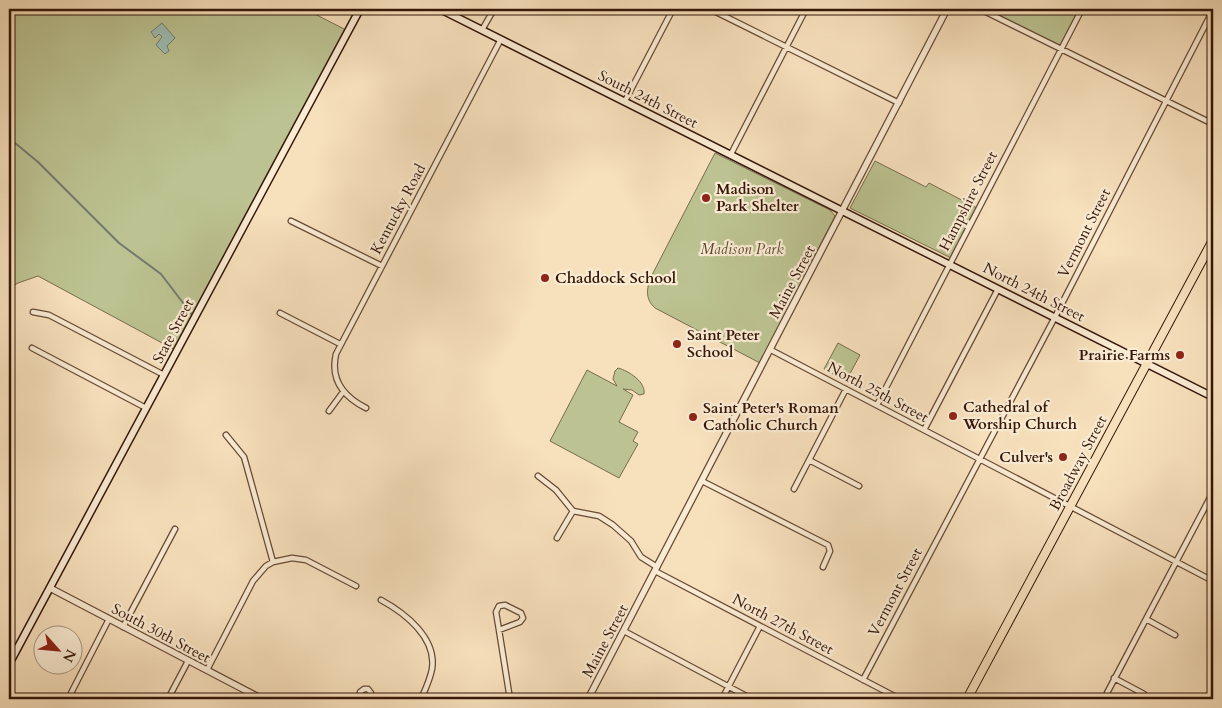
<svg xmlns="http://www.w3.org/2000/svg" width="1222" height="708" font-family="Cardo,serif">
  <rect width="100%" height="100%" fill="#f7e0bc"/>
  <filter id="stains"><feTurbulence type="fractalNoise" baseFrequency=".004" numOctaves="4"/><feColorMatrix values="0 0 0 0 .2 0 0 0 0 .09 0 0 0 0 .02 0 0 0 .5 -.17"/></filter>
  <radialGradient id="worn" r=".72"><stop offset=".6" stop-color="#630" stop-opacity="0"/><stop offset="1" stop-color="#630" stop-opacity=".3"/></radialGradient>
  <path fill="#bcc291" stroke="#786c4d" d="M19,9h286l43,22 -171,320 -139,-75 -20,7 -9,5v-264z
    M986,9h93l-19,37z
    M715,153l115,57 5,6 -75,147 -105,-55c-11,-10 -8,-21 -3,-33z
    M875,161l51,26 3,-4 48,25 -26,50 -101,-50z
    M838,343l22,12 -14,26 -22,-12z
    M618,368c11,3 28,14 26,26l-5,1 -7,-5 -9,-1 10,6 -14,27 19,10 -5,9 5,3 -19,34 -69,-37 37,-71 30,16 -4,-7 2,-8z"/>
  <path fill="#9dbdb4" stroke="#737b70" d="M162,23l13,15 -8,8 2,5 -4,3 -9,-9 6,-8 -3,-3 -4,4 -4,-6z"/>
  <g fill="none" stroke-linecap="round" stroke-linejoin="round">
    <path stroke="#737b70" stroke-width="2" d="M9,138l29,24 81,81 42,31 32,42"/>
    <defs>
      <path id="minor" d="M710,9l189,94
        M980,9l233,115
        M482,30l12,-21
        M625,101l48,-92
        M731,154l75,-145
        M291,221l91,45
        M33,312l16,3 115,60
        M280,313l60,31
        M32,348l114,60
        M771,350l442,231
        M877,405l205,-396
        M366,408c-22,-11 -36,-28 -30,-54l165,-315
        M329,411l14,-19
        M924,430l74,-141
        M226,435l18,22 2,7 27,98
        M809,460l50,26
        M538,476l18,14 17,21 26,5 14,9 18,16 10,16 16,10
        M702,481l126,64 2,6 -7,16
        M794,489l52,-100
        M557,538l16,-27
        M655,571l245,128
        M381,600c24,13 56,38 51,69 -2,11 -7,21 -11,30
        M505,605l16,8 2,5 -3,4 -21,8 -3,-18 3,-6z
        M1146,619l29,16
        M123,627l52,-98
        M499,630l11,69
        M624,631l128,68
        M9,645l8,4
        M207,670l46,-89 13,-15 7,-4 19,-4 14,2 50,26
        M1114,678l30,16
        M863,680l192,-363 158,-307
        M1107,693l106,-201
        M372,696l9,3
        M68,699l41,-80
        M168,699l20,-38
        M360,699v-7l4,-3h4l3,4 -1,6
        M722,699l38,-73"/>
      <path id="tertiary" d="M50,588l212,111
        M588,699l359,-690"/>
      <path id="secondary" d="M440,9l773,388
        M9,664l351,-655"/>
      <path id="primary" d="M967,699l246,-459"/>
    </defs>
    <use href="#minor" stroke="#664936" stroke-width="7"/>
    <use href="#tertiary" stroke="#664936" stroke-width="8"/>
    <use href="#secondary" stroke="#351709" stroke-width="9"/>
    <use href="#primary" stroke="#351709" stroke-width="10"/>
    <use href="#minor" stroke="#faebd3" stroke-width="4.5"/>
    <use href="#tertiary" stroke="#faebd3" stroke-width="5.5"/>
    <use href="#secondary" stroke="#faebd3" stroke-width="6"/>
    <use href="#primary" stroke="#f7e0bc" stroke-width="8"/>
  </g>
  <g fill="#8f2418" stroke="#faebd3" stroke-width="2">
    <circle cx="706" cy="198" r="5"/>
    <circle cx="545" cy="278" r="5"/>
    <circle cx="677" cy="344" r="5"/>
    <circle cx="1180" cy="355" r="5"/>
    <circle cx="953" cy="416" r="5"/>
    <circle cx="693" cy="417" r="5"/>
    <circle cx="1063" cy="457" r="5"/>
  </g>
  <g text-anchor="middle" stroke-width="4.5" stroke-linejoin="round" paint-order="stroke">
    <g font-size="15" fill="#351709" stroke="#faebd3">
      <text transform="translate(648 99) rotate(27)" y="5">South 24th Street</text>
      <text transform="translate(968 201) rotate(-63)" y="5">Hampshire Street</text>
      <text transform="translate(398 209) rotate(-62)" y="5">Kentucky Road</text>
      <text transform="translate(1084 233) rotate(-63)" y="5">Vermont Street</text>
      <text transform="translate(792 282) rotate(-62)" y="5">Maine Street</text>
      <text transform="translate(1034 292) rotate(27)" y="5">North 24th Street</text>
      <text transform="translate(173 331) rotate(-62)" y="5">State Street</text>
      <text transform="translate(878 392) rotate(28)" y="5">North 25th Street</text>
      <text transform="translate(1078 463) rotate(-62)" y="5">Broadway Street</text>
      <text transform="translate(895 592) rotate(-62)" y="5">Vermont Street</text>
      <text transform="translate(783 624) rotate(28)" y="5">North 27th Street</text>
      <text transform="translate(161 633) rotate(28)" y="5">South 30th Street</text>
      <text transform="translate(605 641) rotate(-62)" y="5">Maine Street</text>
    </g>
    <g font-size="15" font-weight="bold" fill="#351709" stroke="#faebd3" text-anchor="start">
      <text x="716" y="194">Madison<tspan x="716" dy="17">Park Shelter</tspan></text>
      <text x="555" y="283">Chaddock School</text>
      <text x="687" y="340">Saint Peter<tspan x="687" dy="17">School</tspan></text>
      <text x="1170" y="360" text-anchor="end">Prairie Farms</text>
      <text x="963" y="412">Cathedral of<tspan x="963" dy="17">Worship Church</tspan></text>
      <text x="703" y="413">Saint Peter's Roman<tspan x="703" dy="17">Catholic Church</tspan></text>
      <text x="1053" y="462" text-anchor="end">Culver's</text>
    </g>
    <g font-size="15" font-style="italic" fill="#5e4a32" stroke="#faebd3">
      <text x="742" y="254">Madison Park</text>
    </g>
  </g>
  <rect width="1222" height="708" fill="none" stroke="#f7e0bc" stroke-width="30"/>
  <rect x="10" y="10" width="1202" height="688" fill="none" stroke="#351709" stroke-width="2.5"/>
  <rect x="15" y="15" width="1192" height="678" fill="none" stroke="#351709"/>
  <g transform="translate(58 650) rotate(117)"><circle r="24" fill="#faebd3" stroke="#ab9682"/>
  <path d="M0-4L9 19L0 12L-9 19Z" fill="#8f2418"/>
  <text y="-8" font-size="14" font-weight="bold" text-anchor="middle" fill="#351709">N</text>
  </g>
  <rect width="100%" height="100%" filter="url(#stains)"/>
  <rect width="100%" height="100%" fill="url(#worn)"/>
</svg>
